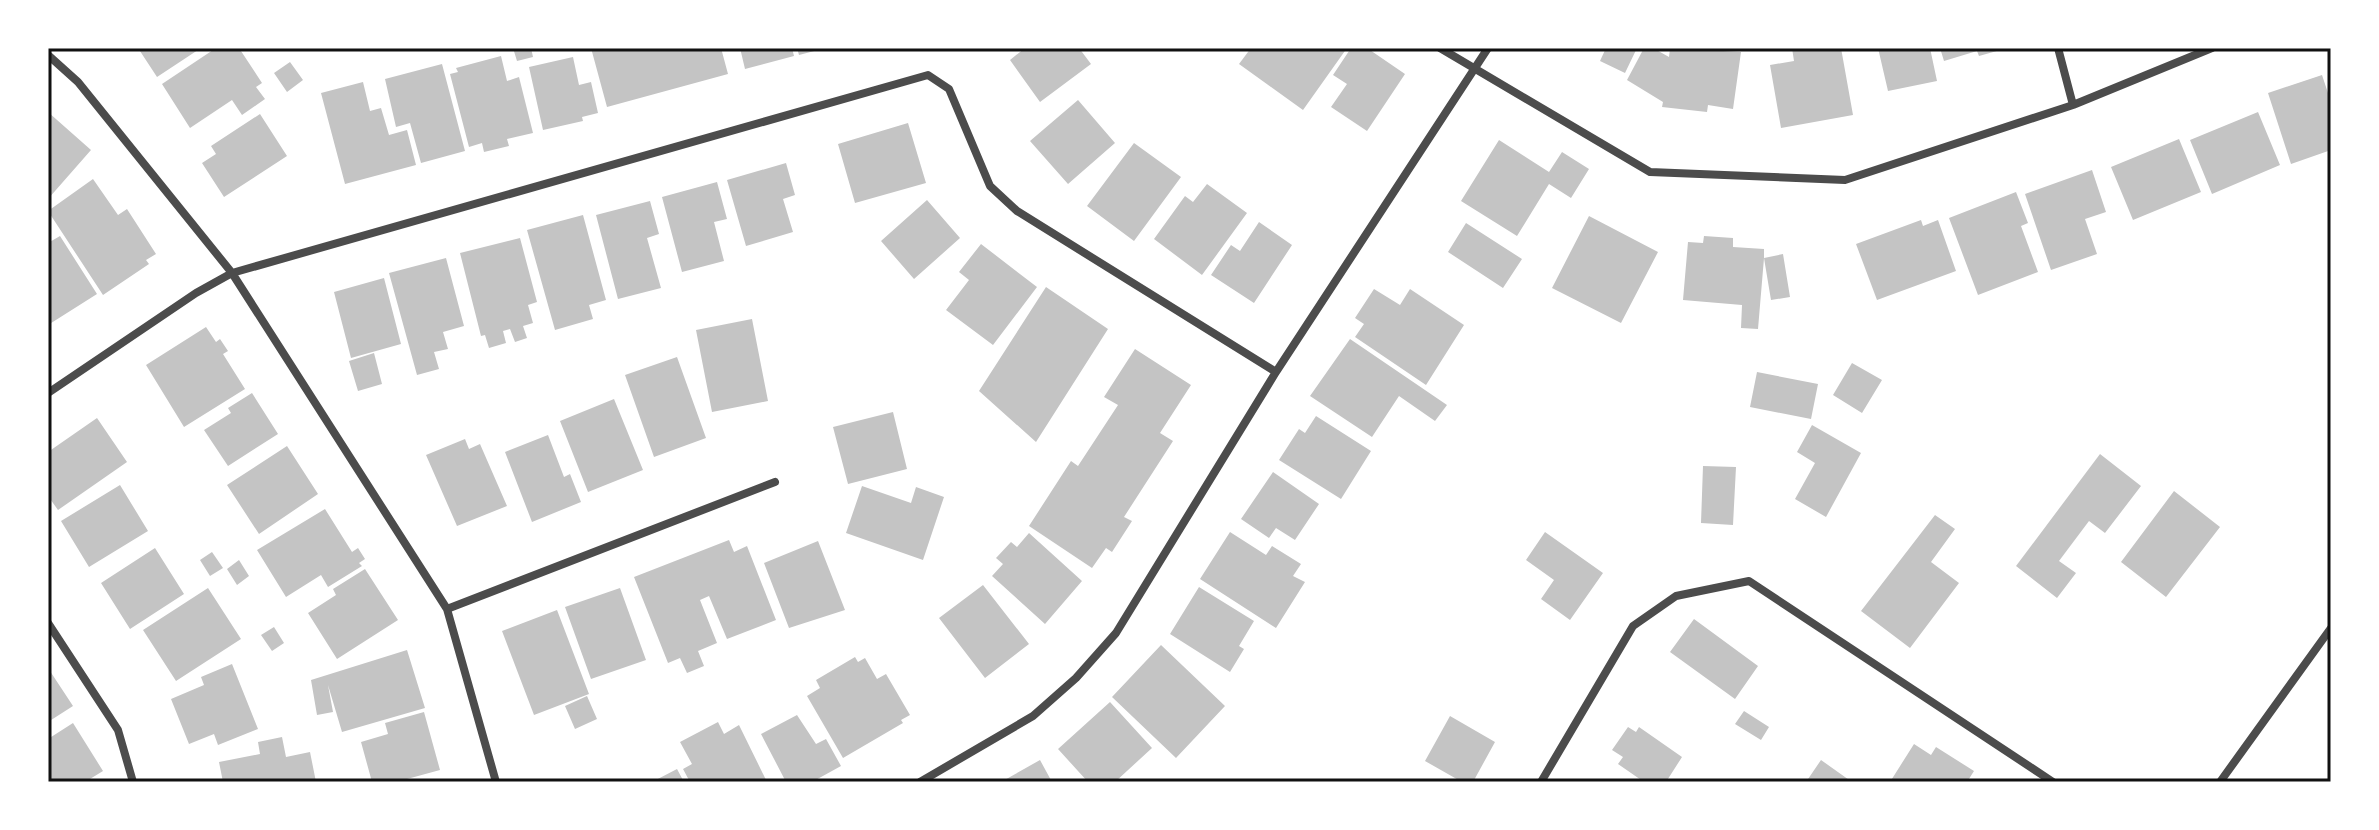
<svg xmlns="http://www.w3.org/2000/svg" width="2379" height="830" font-family="'Sofia Sans Condensed',sans-serif">
  <rect width="100%" height="100%" fill="#fff"/>
  <path fill="#c4c4c4" d="M138,48h63l-44,29z
    M216,48h23l23,35 -6,4 9,12 -23,16 -10,-15 -42,28 -28,-44z
    M513,48h18l2,9 -16,4z
    M591,48h130l7,26 -121,33z
    M740,48h52l2,8 -49,13z
    M797,48h25v1l-23,6z
    M1025,48h54l12,16 -51,38 -30,-42z
    M1251,48h96l-44,62 -64,-46z
    M1351,48h16l38,26 -38,57 -36,-24 16,-23 -14,-9z
    M1606,48h31l-12,25 -25,-12z
    M1644,48h9l16,9 1,-9 71,4 -8,57 -25,-4 -1,7 -45,-5 1,-5 -36,-22z
    M1792,48h49l12,67 -72,13 -11,-63 24,-4z
    M1878,48h52l7,33 -49,10z
    M1940,48h64v1l-25,7 -2,-5 -33,10z
    M501,56l6,25 12,-4 14,56 -26,6 2,7 -25,6 -2,-9 -13,4 -19,-73 8,-2 -2,-4z
    M573,57l6,28 12,-3 7,31 -16,4 1,4 -40,9 -14,-63z
    M290,62l13,18 -16,12 -13,-19z
    M442,64l23,87 -44,12 -11,-40 -14,4 -11,-48z
    M2322,75l9,27v48l-40,14 -23,-71z
    M363,82l7,29 11,-3 8,27 18,-5 9,35 -71,19 -24,-91z
    M1078,100l37,43 -47,41 -38,-43z
    M48,112l43,38 -43,49z
    M2258,112l22,53 -68,29 -22,-54z
    M260,114l27,42 -63,41 -22,-34 14,-9 -5,-8z
    M908,123l18,60 -71,20 -17,-59z
    M2179,139l22,53 -68,28 -22,-53z
    M1499,140l50,32 13,-20 27,17 -18,29 -22,-14 -32,52 -56,-35z
    M1134,143l47,34 -47,64 -47,-35z
    M786,163l9,32 -12,4 10,33 -47,14 -19,-66z
    M2092,170l14,42 -21,7 12,35 -46,16 -26,-76z
    M93,179l25,36 9,-6 29,45 -10,6 3,4 -46,31 -55,-84z
    M717,182l10,37 -13,3 10,39 -42,11 -20,-75z
    M1207,184l40,29 -45,62 -48,-36 31,-43 8,6z
    M2016,192l12,31 -7,3 17,46 -60,23 -29,-77z
    M927,200l33,38 -46,41 -33,-38z
    M650,201l9,33 -12,4 14,50 -43,11 -22,-84z
    M583,215l23,85 -17,5 4,14 -38,11 -28,-100z
    M1589,216l69,36 -37,71 -69,-35z
    M1921,220l2,6 15,-6 18,51 -79,29 -21,-56z
    M1259,222l33,23 -38,58 -43,-28 20,-30 9,6z
    M1466,223l56,36 -19,29 -55,-36z
    M60,236l37,58 -49,31v-82z
    M1704,236l29,2v9l31,2v9l19,-4 7,43 -19,3 -7,-42 -6,71 -17,-1 1,-23 -59,-5 5,-58 15,1z
    M520,238l17,64 -9,3 5,18 -10,3 4,12 -12,4 -5,-13 -7,2 3,12 -17,5 -4,-13 -4,1 -21,-83z
    M981,244l56,43 -44,58 -47,-35 23,-30 -10,-8z
    M446,258l18,68 -21,6 5,17 -14,3 5,17 -22,6 -28,-102z
    M384,278l17,66 -50,14 -17,-66z
    M1046,287l62,42 -72,113 -57,-51z
    M1374,289l26,16 10,-16 54,36 -38,60 -71,-48 9,-13 -9,-6z
    M752,319l16,82 -56,11 -16,-82z
    M206,327l10,15 4,-3 8,12 -5,3 22,35 -61,38 -38,-62z
    M1350,339l97,66 -12,16 -36,-25 -27,41 -62,-41z
    M1135,349l56,36 -31,48 13,8 -49,76 8,4 -20,31 -6,-4 -14,20 -63,-42 42,-65 7,5 40,-61 -14,-8z
    M374,353l8,31 -24,7 -9,-30z
    M677,357l29,81 -52,19 -29,-82z
    M1852,363l30,17 -20,33 -29,-18z
    M1757,372l61,12 -7,35 -61,-12z
    M252,393l26,41 -50,32 -24,-36 27,-17 -3,-5z
    M614,399l29,71 -55,22 -28,-71z
    M893,412l14,57 -59,15 -15,-57z
    M1316,416l55,35 -30,48 -62,-39 20,-31 6,4z
    M97,418l30,44 -69,48 -10,-14v-44z
    M1812,425l49,28 -35,64 -31,-18 20,-36 -18,-11z
    M548,435l16,42 6,-3 11,28 -49,20 -27,-70z
    M465,439l4,10 11,-5 27,62 -50,20 -31,-71z
    M287,446l31,48 -59,40 -32,-49z
    M2100,454l41,32 -36,47 -16,-12 -30,40 17,12 -19,25 -41,-32z
    M1703,466l33,1 -3,58 -32,-2z
    M1273,472l46,32 -24,36 -19,-12 -7,10 -28,-19z
    M120,485l28,46 -59,36 -28,-46z
    M862,486l49,17 5,-16 28,10 -21,63 -77,-27z
    M2174,491l46,36 -54,70 -45,-35z
    M325,509l27,43 6,-4 7,11 -6,4 3,3 -34,21 -7,-12 -35,22 -29,-47z
    M1935,515l20,14 -24,33 28,21 -49,65 -49,-37z
    M1230,532l36,23 6,-9 29,18 -8,12 12,6 -29,46 -76,-49z
    M1545,532l58,41 -33,47 -29,-21 13,-19 -28,-20z
    M1029,533l53,48 -37,43 -53,-48 11,-12 -7,-6 15,-16 6,5z
    M729,540l5,12 13,-6 29,74 -49,19 -18,-43 -9,4 17,43 -19,8 6,15 -17,7 -7,-15 -12,5 -34,-86z
    M818,541l27,69 -56,18 -25,-65z
    M155,548l29,46 -54,35 -29,-46z
    M212,552l11,16 -13,8 -10,-16z
    M239,560l10,16 -12,9 -10,-16z
    M365,569l33,51 -61,39 -29,-46 28,-18 -3,-6z
    M983,585l46,59 -44,34 -46,-60z
    M1199,587l55,34 -15,25 5,3 -14,23 -60,-38z
    M208,588l33,51 -65,42 -33,-51z
    M620,588l26,72 -55,19 -26,-72z
    M557,610l32,84 -55,21 -32,-84z
    M1694,619l64,47 -23,33 -65,-47z
    M274,627l10,16 -12,8 -11,-16z
    M1161,645l64,61 -49,52 -64,-61z
    M407,650l18,58 -83,24 -14,-47 5,27 -16,3 -6,-35z
    M855,657l3,5 7,-4 12,21 9,-5 24,41 -9,5 2,3 -60,35 -36,-62 13,-8 -4,-8z
    M232,664l26,65 -40,16 -4,-11 -25,10 -18,-45 33,-14 -3,-8z
    M48,668l25,38 -25,16z
    M587,696l10,23 -22,10 -10,-23z
    M1110,702l42,46 -37,34h-27l-30,-33z
    M1744,711l25,16 -8,13 -26,-16z
    M424,712l16,58 -44,12h-24l-11,-40 27,-8 -3,-11z
    M797,715l19,29 10,-5 15,27 -29,16h-26l-25,-48z
    M1450,716l45,26 -22,40h-11l-37,-21z
    M718,722l6,12 15,-9 28,57h-77l-7,-13 9,-5 -12,-22z
    M73,723l30,48 -18,11h-37v-43z
    M1628,727l8,5 3,-5 43,30 -16,25h-22l-26,-18 5,-7 -11,-7z
    M282,737l4,20 24,-5 6,30h-93l-4,-20 41,-8 -2,-12z
    M1914,744l17,11 5,-8 38,24 -7,11h-77z
    M1040,760l12,22h-51z
    M1821,760l31,22h-46z
    M677,769l7,13h-32z"/>
  <g fill="none" stroke-linecap="round" stroke-linejoin="round">
    <path stroke="#4c4c4c" stroke-width="8" d="M1440,48l210,124 195,8 228,-75 139,-57
      M2058,48l15,57
      M48,55l30,27 154,191 215,336 49,173
      M48,393l148,-100 36,-20 696,-198 21,14 41,97 27,25 259,161
      M447,609l328,-127
      M48,623l70,107 15,52
      M920,782l113,-66 43,-38 40,-45 160,-261 212,-324
      M1541,782l92,-156 43,-30 73,-15 304,201
      M2220,782l111,-154"/>
  </g>
  <rect width="2379" height="830" fill="none" stroke="#ffffff" stroke-width="100"/>
  <rect x="50" y="50" width="2279" height="730" fill="none" stroke="#111" stroke-width="3"/>
</svg>
